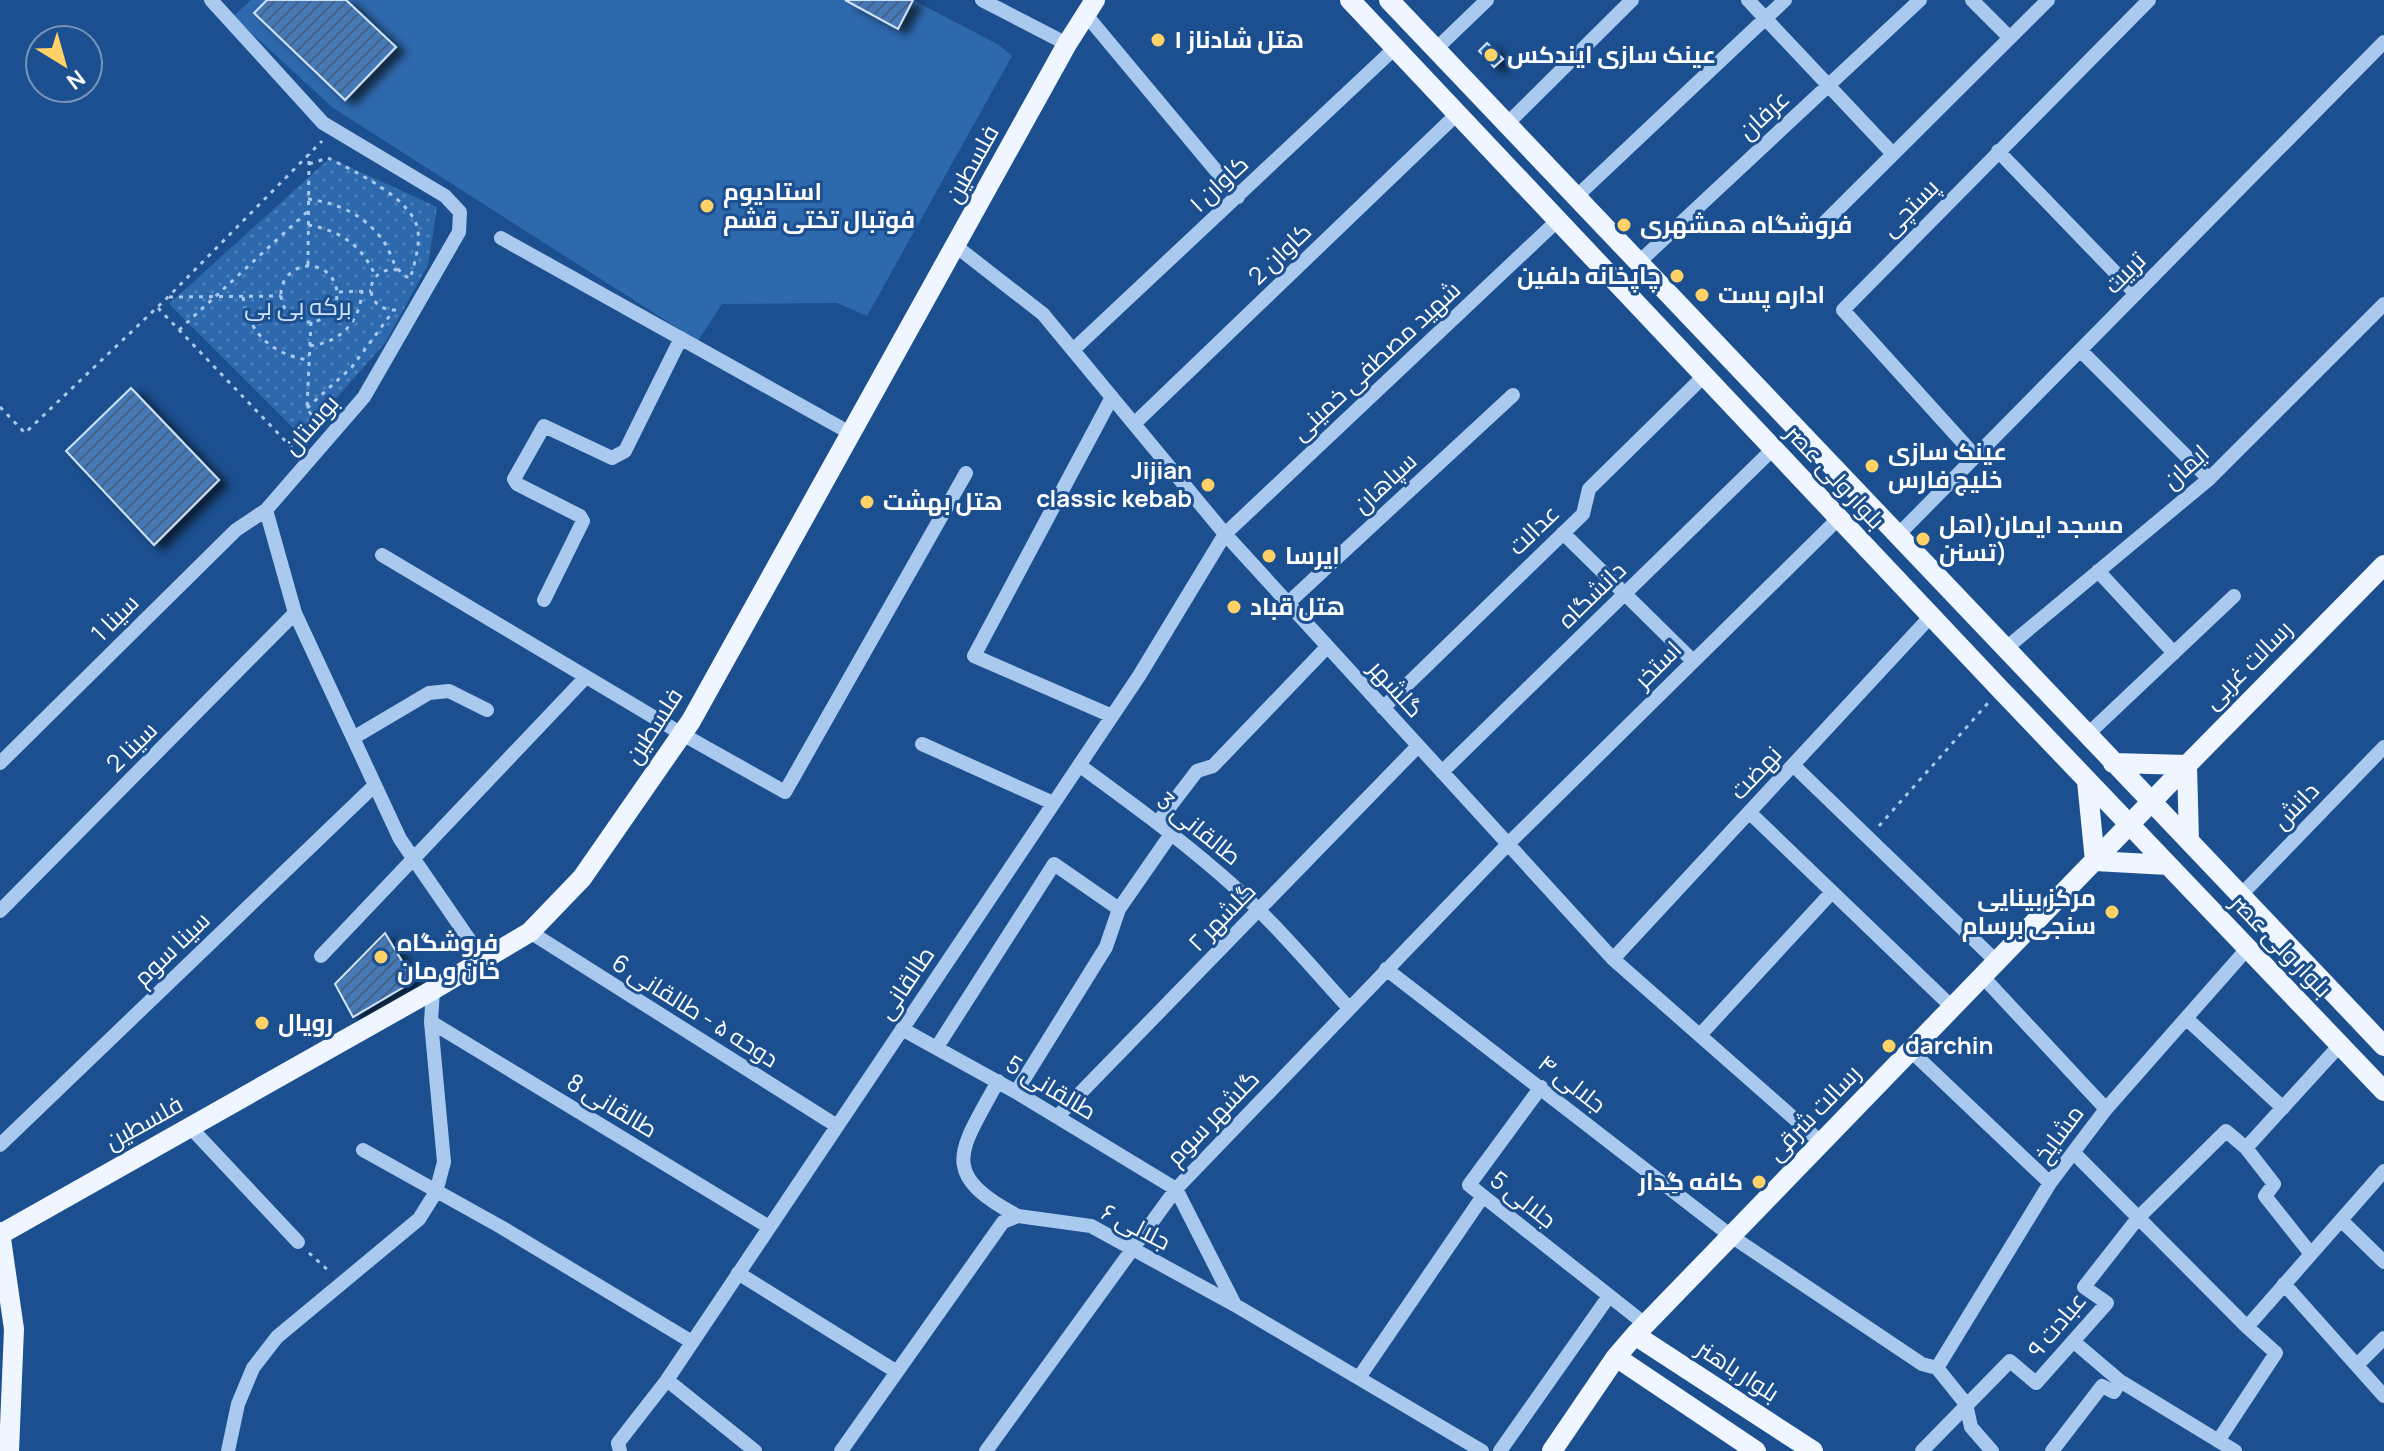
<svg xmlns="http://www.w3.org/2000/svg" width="2384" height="1451" font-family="Manrope,Cairo,sans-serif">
  <defs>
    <pattern id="grass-dots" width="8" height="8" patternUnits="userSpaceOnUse" patternTransform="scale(2)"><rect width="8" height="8" fill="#2e69ad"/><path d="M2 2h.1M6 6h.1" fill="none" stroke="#4d80b9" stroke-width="1.8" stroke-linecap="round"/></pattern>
    <pattern id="building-hatch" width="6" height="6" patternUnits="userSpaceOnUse" patternTransform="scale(2)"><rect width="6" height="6" fill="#4478b7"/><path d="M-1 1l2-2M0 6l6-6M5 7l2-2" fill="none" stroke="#486282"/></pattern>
    <filter id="shadow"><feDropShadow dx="9" dy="5" stdDeviation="4" flood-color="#0009"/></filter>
  </defs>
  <rect width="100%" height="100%" fill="#1b4f8f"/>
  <path fill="url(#grass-dots)" d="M330,158l107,49 -9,58 -43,78 -83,94 -133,-133z"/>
  <path fill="#2e69ad" d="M251,0h662l86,45 13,11 -145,260 -30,-13 -115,1 -24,37 -365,-233 -100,-92z"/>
  <path fill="url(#building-hatch)" stroke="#cfe3fa" stroke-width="2" filter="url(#shadow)" d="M267,0h79l50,47 -51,53 -91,-87z
    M845,0h68l-15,29z
    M1487,43l16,16 -9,8 -15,-16z
    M131,388l88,92 -65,65 -88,-94z
    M385,933l29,48 -61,36 -18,-33z"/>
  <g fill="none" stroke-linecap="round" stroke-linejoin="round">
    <path stroke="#a9c9ee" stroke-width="3" stroke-dasharray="4 6" stroke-linecap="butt" d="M309,164l19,-6c26,13 86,41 90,73 2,16 -4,33 -8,49
      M308,199c31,4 58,17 76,43 6,8 8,21 15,28 5,6 9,6 13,13
      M308,225c32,5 54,21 67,50
      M308,265l1,-111
      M281 294a28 28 0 1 1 56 0a28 28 0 1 1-56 0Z
      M339,292l32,-1
      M169,297l112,-1
      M243,297c6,37 30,58 66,63
      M158,308l136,142
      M396,310c-35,1 -32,-45 2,-40
      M311,322l-4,86 12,19
      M179,330l129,-119
      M310,346c31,-4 50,-24 52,-55
      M0,407l25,26 143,-136 154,-156
      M307,408l45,-41 39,-53
      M1879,826l109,-123
      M309,1253l21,19"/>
    <path stroke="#a9c9ee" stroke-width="14" d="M982,0l85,44
      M1748,0l145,154
      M1972,0l38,38
      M1087,16l151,181
      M1436,49l51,-49
      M1506,125l126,-125
      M1998,151l138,143
      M1576,197l209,-197
      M1825,222l223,-222
      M501,238l351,196
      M957,247l86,67 182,220 388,425 209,184
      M1638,263l282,-263
      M1073,350l322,-302
      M2080,350l129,129
      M1112,397l-138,259 138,60
      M1134,424l322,-309
      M1975,456l-132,-146 306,-310
      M266,510l29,103 105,226 84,122
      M1563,533l130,128
      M1897,536l487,-494
      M382,555l300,179 103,58 181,-319
      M2098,571l76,82
      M544,600l39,-79 -3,-5 -63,-32 -3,-5 30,-53 68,32 13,-7 56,-113
      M1288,603l225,-208
      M2005,649l204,-170 175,-175
      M1383,708l200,-194 6,-25 115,-113
      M2087,735l147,-139
      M353,738l76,-45 20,-2 38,19
      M922,744l131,59
      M0,763l236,-233 30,-20 98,-113 95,-165 1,-20 -15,-16 -122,-73 -112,-123
      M1079,765c48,35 96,70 141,109 47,40 87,88 128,133
      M1793,765l204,197
      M1442,772l331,-323
      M1749,812l204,196
      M1158,822l39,-51 16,-5 114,-119
      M2240,896l144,-149
      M0,911l295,-298
      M530,932l307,194
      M321,956l265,-279
      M1613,959l318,-343
      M1386,969l345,267 191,128 15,4
      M1983,977l123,132
      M2187,1019l96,89
      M431,1022l338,205
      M902,1029l114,63 160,97 59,116
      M1700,1035l132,-143
      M937,1047l117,-183 65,45
      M1911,1051l139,132
      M998,1081c-37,69 -62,92 20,135
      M1541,1087l-72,98 176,139
      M1016,1092l90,-145 13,-38 52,-75
      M1057,1117l361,-371
      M190,1127l108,115
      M0,1145l375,-360
      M363,1150l138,77 191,115
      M2074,1153l173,174 29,26 -58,88
      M2341,1220l43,42
      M2311,1254l-46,-58 9,-12 -28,-36 94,-103
      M738,1273l159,99
      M2284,1284l100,112
      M2247,1327l137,-156
      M2073,1341l47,40 115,70
      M2357,1365l27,-27
      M1937,1368l113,-185 56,-74 141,-160
      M1937,1368l29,36 5,23 21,24
      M1360,1376l123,-180
      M667,1380l88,71
      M228,1451l10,-47 15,-36 24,-31 142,-118 17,-27 8,-30 -13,-140 2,-32
      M620,1451l-2,-8 49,-63 472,-704 86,-142 332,-313
      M841,1451l162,-229 15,-6 73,10 144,79 247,146
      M986,1451l190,-262 332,-345 331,-326
      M1500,1451l109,-155
      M1922,1451l88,-90 26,22 71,-80 -23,-16 54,-69 88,-87 20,17
      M2052,1451l50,-65 12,6 6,-11"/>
    <path stroke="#f0f6ff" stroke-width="20" d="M1350,0l650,689 384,402
      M1389,0l995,1046
      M2113,763l74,2 2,76
      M2087,781l8,80 73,4
      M0,1232l14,97 -5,122
      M1,1234l432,-244 97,-58 52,-54 109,-157 376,-677 28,-44
      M1635,1335l178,116
      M1616,1357l140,94
      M1552,1451l64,-94 19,-22 552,-570 197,-200"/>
  </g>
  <g fill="#ffd166" stroke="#1b4f8f" stroke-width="3">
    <circle cx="1158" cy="40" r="8"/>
    <circle cx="1491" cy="55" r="8"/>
    <circle cx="707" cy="206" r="8"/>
    <circle cx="1624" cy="225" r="8"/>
    <circle cx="1677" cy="276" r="8"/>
    <circle cx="1702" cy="295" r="8"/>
    <circle cx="1872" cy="466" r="8"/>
    <circle cx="1208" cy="485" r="8"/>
    <circle cx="867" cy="502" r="8"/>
    <circle cx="1923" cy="539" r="8"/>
    <circle cx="1269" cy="556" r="8"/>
    <circle cx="1234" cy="607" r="8"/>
    <circle cx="2112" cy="912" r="8"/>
    <circle cx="381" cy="957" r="8"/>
    <circle cx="262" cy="1023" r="8"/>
    <circle cx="1889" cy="1046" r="8"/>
    <circle cx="1759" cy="1182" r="8"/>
  </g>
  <g text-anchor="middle" stroke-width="6" stroke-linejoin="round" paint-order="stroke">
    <g font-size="24" font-weight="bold" fill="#fff" stroke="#1b4f8f" text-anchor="start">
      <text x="1174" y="48">هتل شادناز ۱</text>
      <text x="1507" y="63">عینک سازی ایندکس</text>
      <text x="723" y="200">استادیوم<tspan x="723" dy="28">فوتبال تختی قشم</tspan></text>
      <text x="1640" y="233">فروشگاه همشهری</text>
      <text x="1661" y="284" text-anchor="end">چاپخانه دلفین</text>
      <text x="1718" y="303">اداره پست</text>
      <text x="1888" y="460">عینک سازی<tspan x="1888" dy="28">خلیج فارس</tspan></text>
      <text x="1192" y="479" text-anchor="end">Jijian<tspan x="1192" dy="28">classic kebab</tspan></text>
      <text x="883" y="510">هتل بهشت</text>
      <text x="1939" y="533">مسجد ایمان(اهل<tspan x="1939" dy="28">تسنن)</tspan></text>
      <text x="1285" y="564">ایرسا</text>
      <text x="1250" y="615">هتل قباد</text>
      <text x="2096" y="906" text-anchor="end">مرکز بینایی<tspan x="2096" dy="28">سنجی برسام</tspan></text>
      <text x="397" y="951">فروشگاه<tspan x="397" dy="28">خان و مان</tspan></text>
      <text x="278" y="1031">رویال</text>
      <text x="1905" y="1054">darchin</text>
      <text x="1743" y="1190" text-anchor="end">کافه گِدار</text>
    </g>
    <g font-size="24" fill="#fff" stroke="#1b4f8f">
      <text transform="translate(1764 115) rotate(-43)" y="8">عرفان</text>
      <text transform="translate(972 164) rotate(-61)" y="8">فلسطین</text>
      <text transform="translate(1219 184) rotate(-43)" y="8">کاوان ۱</text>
      <text transform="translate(1910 208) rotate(-45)" y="8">پستچی</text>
      <text transform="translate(1280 254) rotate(-44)" y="8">کاوان 2</text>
      <text transform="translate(2125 273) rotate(-45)" y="8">تربیت</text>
      <text transform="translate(1376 361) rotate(-43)" y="8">شهید مصطفی خمینی</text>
      <text transform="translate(311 425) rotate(-49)" y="8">بوستان</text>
      <text transform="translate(2186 467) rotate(-42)" y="8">ایمان</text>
      <text transform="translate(1835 477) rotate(47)" y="8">بلوار ولی عصر</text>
      <text transform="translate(1385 483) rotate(-43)" y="8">سپاهان</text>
      <text transform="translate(1534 530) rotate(-44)" y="8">عدالت</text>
      <text transform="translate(1592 595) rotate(-44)" y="8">دانشگاه</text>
      <text transform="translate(115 618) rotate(-45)" y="8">سینا 1</text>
      <text transform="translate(1658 665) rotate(-45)" y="8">استخر</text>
      <text transform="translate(2248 665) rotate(-45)" y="8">رسالت غربی</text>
      <text transform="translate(1396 689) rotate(48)" y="8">گلشهر</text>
      <text transform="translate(654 726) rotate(-57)" y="8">فلسطین</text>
      <text transform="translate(132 747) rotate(-45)" y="8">سینا 2</text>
      <text transform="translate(1756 773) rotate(-47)" y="8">نهضت</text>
      <text transform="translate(2296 806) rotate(-46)" y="8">دانش</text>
      <text transform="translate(1199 829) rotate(39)" y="8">طالقانی 3</text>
      <text transform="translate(1222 917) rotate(-46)" y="8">گلشهر ۲</text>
      <text transform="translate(2281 946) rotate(46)" y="8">بلوار ولی عصر</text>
      <text transform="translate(172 949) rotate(-44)" y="8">سینا سوم</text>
      <text transform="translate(906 983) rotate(-56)" y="8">طالقانی</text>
      <text transform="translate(695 1011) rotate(32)" y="8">دوحه ۵ - طالقانی 6</text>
      <text transform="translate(1572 1084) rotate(38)" y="8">جلالی ۴</text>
      <text transform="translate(1051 1088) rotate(31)" y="8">طالقانی 5</text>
      <text transform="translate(612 1106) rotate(31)" y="8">طالقانی 8</text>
      <text transform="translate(1814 1113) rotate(-46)" y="8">رسالت شرقی</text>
      <text transform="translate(1213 1118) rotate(-46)" y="8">گلشهر سوم</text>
      <text transform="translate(144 1123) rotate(-29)" y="8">فلسطین</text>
      <text transform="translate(2059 1134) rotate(-53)" y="8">مشایخ</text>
      <text transform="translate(1523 1200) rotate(38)" y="8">جلالی 5</text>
      <text transform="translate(1136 1227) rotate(27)" y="8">جلالی ۶</text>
      <text transform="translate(2057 1325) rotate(-50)" y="8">عبادت ۹</text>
      <text transform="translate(1738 1371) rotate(33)" y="8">بلوار باهنر</text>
    </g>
    <g font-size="24" fill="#cfe3fa" stroke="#1b4f8f">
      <text x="298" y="315">برکه بی بی</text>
    </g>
  </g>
  <g transform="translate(64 64) rotate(143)"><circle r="38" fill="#1b4f8f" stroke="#7695bc" stroke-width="2"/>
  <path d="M0-6L14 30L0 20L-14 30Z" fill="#ffd166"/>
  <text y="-12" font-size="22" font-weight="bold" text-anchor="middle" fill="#ffffff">N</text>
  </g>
</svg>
